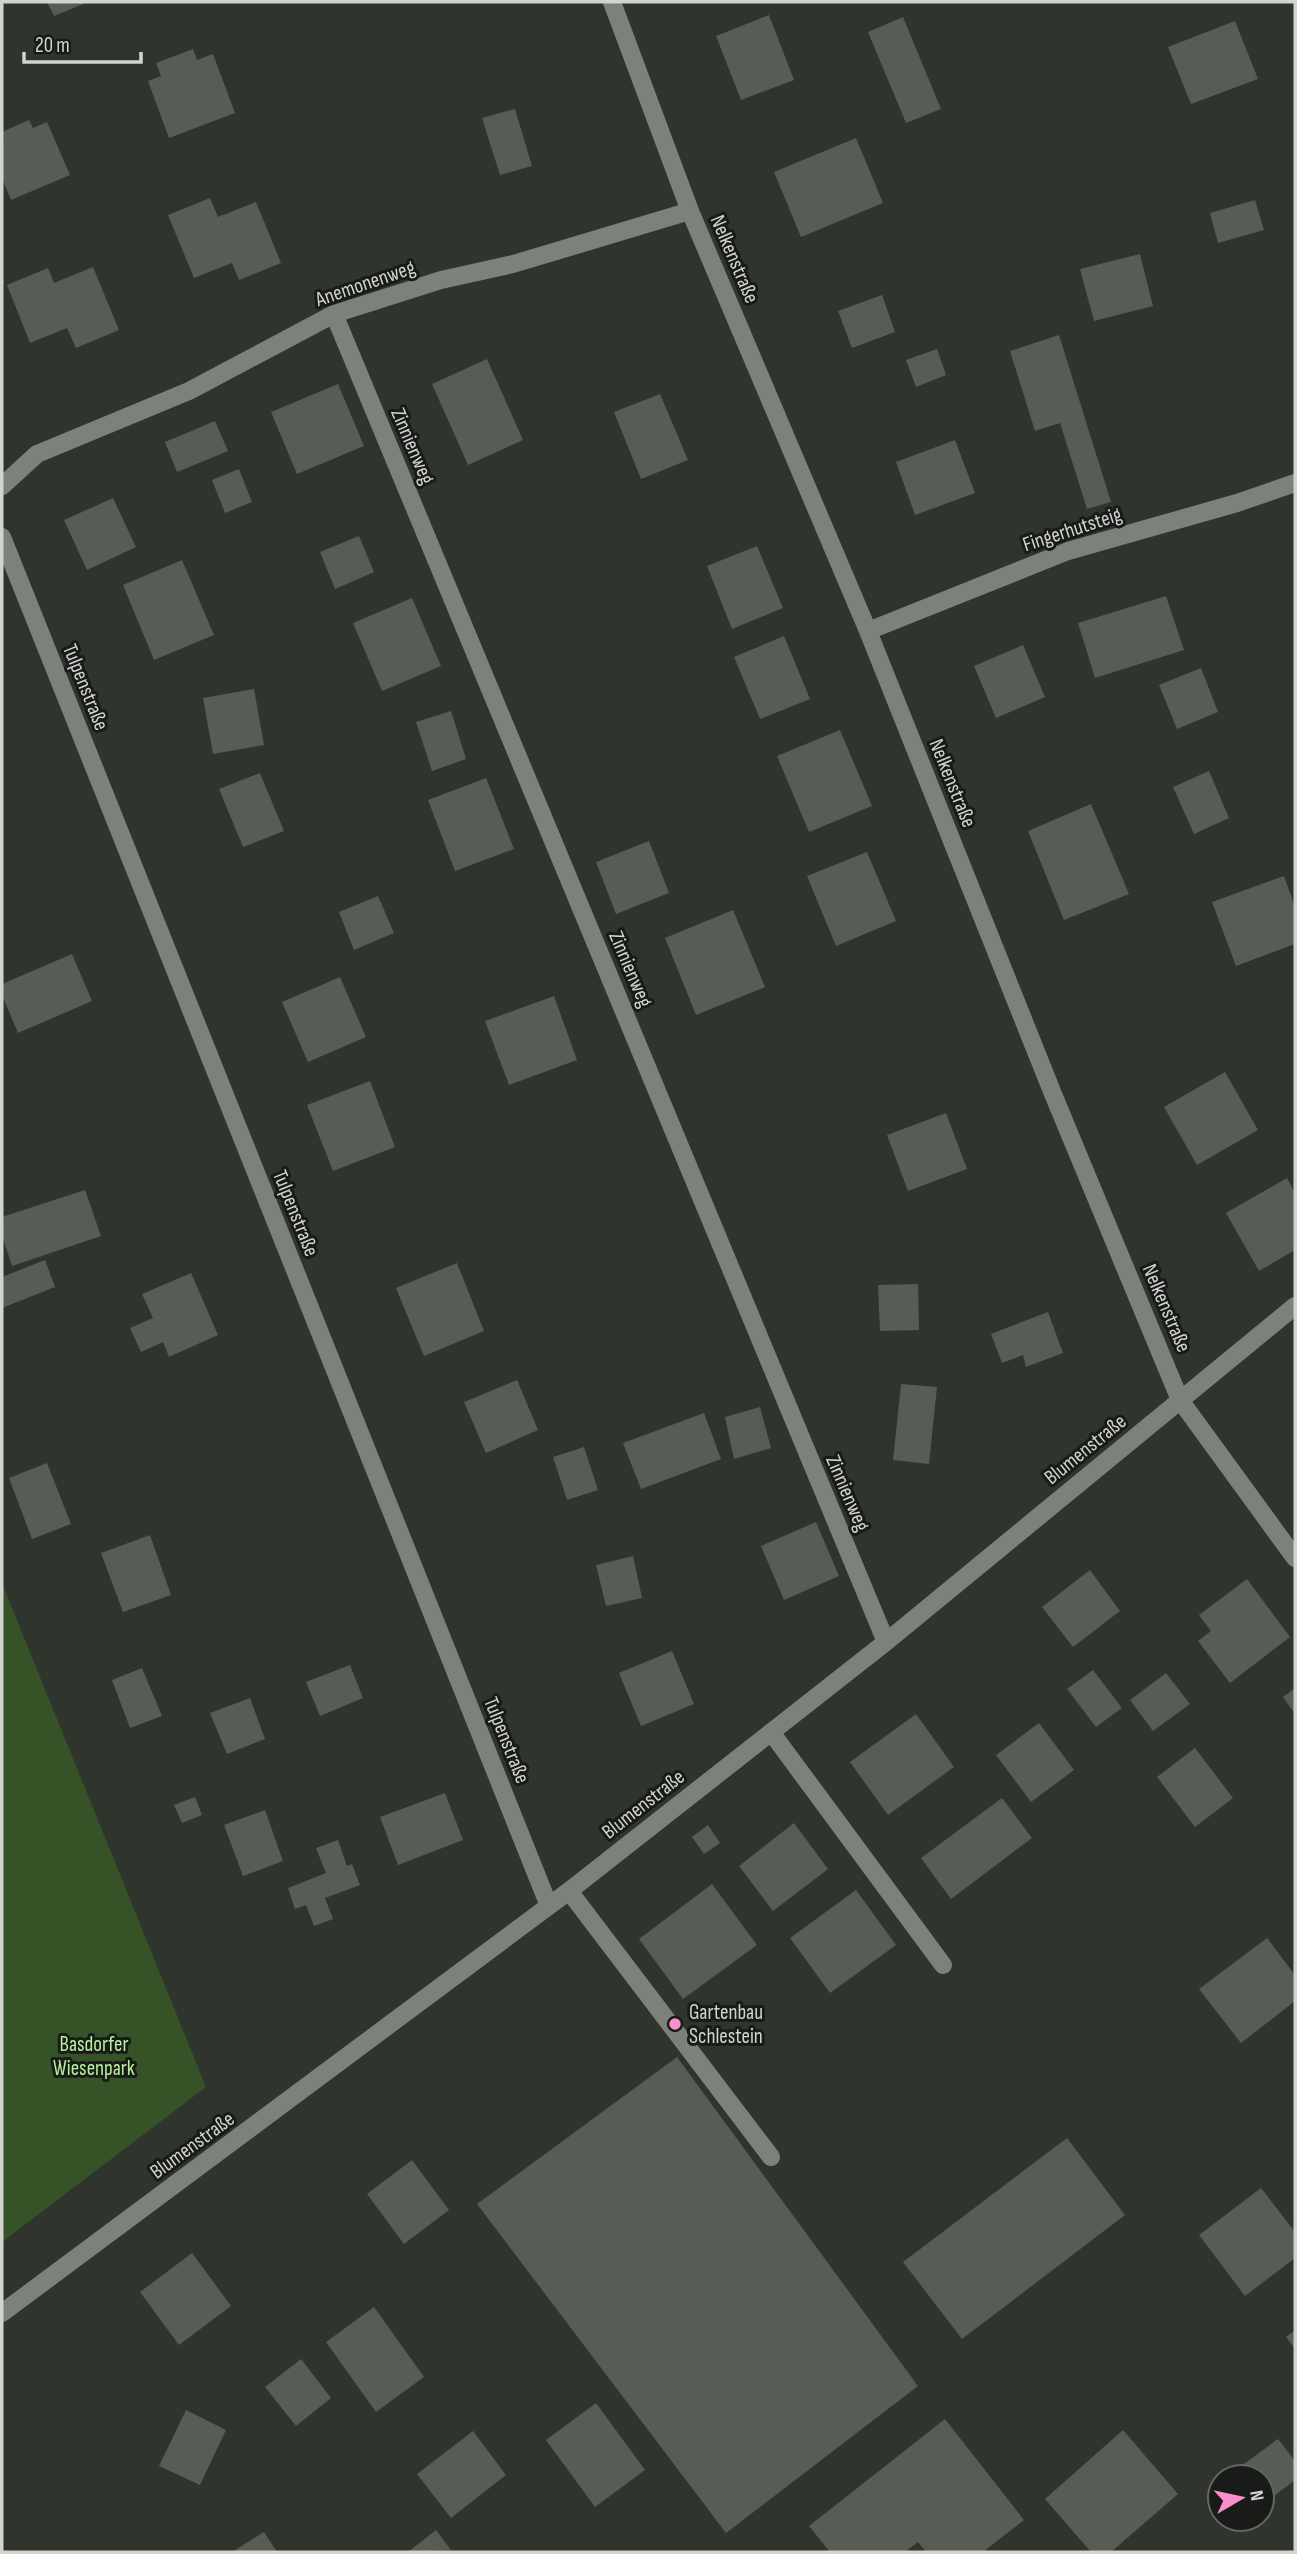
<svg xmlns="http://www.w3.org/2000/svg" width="1297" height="2554" font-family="'Sofia Sans Condensed',sans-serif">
  <rect width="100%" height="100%" fill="#2f342d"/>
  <path fill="#355327" d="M2,1583l204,504 -204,155z"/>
  <path fill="#575d55" d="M47,2h41l-34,14z
    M769,15l25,65 -53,20 -25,-64z
    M903,17l38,92 -35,14 -38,-91z
    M1235,21l23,58 -67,25 -23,-57z
    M193,49l4,11 16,-6 22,59 -66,25 -21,-57 13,-5 -5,-13z
    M515,109l17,57 -32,9 -18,-57z
    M29,120l4,8 14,-6 23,53 -59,25 -9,-22v-35l2,-1 -2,-10z
    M856,138l27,65 -82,34 -27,-65z
    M210,198l8,19 38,-15 25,61 -42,17 -7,-17 -38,15 -26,-63z
    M1255,200l9,30 -46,13 -8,-30z
    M1140,254l13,52 -59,15 -14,-52z
    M93,267l26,63 -43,18 -9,-20 -37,15 -23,-58 41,-17 6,15z
    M882,295l13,37 -43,16 -14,-37z
    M1059,335l52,167 -24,7 -27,-86 -25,8 -25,-80z
    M937,349l9,26 -30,12 -10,-27z
    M487,359l36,81 -55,25 -36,-81z
    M338,384l26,62 -67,28 -26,-62z
    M660,394l28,66 -47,19 -27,-67z
    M215,421l13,30 -51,21 -12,-30z
    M955,440l20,53 -60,22 -19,-53z
    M239,469l13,33 -27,11 -13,-33z
    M113,498l23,49 -49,23 -23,-50z
    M359,536l15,36 -39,17 -15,-37z
    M757,546l26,62 -51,21 -25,-63z
    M182,560l32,75 -60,25 -31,-75z
    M1166,596l18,54 -89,28 -17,-55z
    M412,598l29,68 -59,25 -29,-68z
    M784,636l26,63 -50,20 -26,-62z
    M1023,645l22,52 -49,21 -22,-52z
    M1201,668l17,44 -41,17 -18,-44z
    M254,689l10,56 -51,9 -10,-56z
    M451,711l15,48 -34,12 -16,-49z
    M840,730l32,76 -63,26 -32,-76z
    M1209,771l20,47 -35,16 -21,-47z
    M260,773l24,58 -41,16 -24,-58z
    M486,778l28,71 -59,22 -27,-71z
    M1091,804l38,90 -65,26 -36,-89z
    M649,841l20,52 -53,21 -20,-52z
    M867,852l29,69 -60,25 -29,-70z
    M1284,876l11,31v37l-59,22 -24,-64z
    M378,896l16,37 -40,17 -15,-38z
    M733,910l32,77 -69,28 -31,-77z
    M72,954l20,47 -74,32 -16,-38v-11z
    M340,977l26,60 -58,25 -26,-60z
    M554,996l23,64 -68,25 -24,-64z
    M1225,1072l33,58 -61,35 -33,-58z
    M370,1081l25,66 -62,24 -26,-66z
    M946,1113l21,56 -59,22 -21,-56z
    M1287,1178l8,15v57l-36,21 -33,-58z
    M85,1190l16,46 -89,30 -10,-31v-18z
    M45,1260l10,27 -53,21v-31z
    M457,1263l27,68 -60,25 -28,-68z
    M191,1273l27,62 -49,22 -6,-15 -22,10 -11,-24 23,-10 -11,-24z
    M918,1284l1,46 -39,1 -2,-46z
    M1048,1312l15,41 -37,14 -3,-12 -21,8 -11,-29z
    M517,1380l21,50 -52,23 -22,-51z
    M901,1384l36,3 -8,77 -36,-4z
    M760,1407l11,41 -37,11 -9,-42z
    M704,1413l17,46 -80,30 -18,-46z
    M584,1447l14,43 -31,10 -14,-43z
    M47,1463l24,61 -39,15 -23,-61z
    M816,1522l23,54 -55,24 -23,-54z
    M150,1535l21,60 -48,17 -22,-59z
    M633,1556l9,42 -36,8 -10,-41z
    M1090,1570l30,41 -47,36 -31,-40z
    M1247,1579l43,58 -60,46 -32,-42 13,-10 -12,-16z
    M672,1651l22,53 -53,22 -22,-53z
    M350,1665l13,33 -43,18 -14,-34z
    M142,1668l20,48 -32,12 -18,-48z
    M1093,1670l29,38 -26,19 -29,-38z
    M1166,1673l24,31 -37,27 -23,-31z
    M1295,1688v26l-12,-17z
    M250,1698l15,41 -38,15 -17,-41z
    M916,1714l38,53 -66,48 -38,-53z
    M1039,1723l35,47 -43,32 -35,-47z
    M1195,1748l38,50 -38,29 -38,-50z
    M445,1793l18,47 -65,25 -18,-48z
    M195,1797l7,18 -20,8 -8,-18z
    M1002,1798l30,40 -81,61 -30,-41z
    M265,1810l18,51 -40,15 -19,-51z
    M794,1823l34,46 -55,42 -34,-45z
    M708,1825l12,18 -16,11 -12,-17z
    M338,1840l9,26 5,-2 8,21 -35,13 8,21 -19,7 -8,-21 -11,4 -7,-21 38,-15 -10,-25z
    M712,1884l45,61 -74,54 -44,-60z
    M856,1890l40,55 -66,48 -40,-55z
    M1267,1938l28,37v26l-54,42 -42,-54z
    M677,2057l241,329 -192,147 -249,-329z
    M1067,2138l58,77 -163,124 -59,-77z
    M412,2160l37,50 -45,34 -37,-50z
    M1261,2188l34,44v26l-50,38 -46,-61z
    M192,2253l39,53 -52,39 -39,-53z
    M374,2307l50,70 -48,35 -50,-70z
    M1295,2330v19l-9,-12z
    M301,2359l30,39 -35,28 -31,-39z
    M596,2403l49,67 -50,37 -49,-67z
    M186,2410l40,20 -26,55 -41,-19z
    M945,2419l79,101 -41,32h-57l-8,-10 -13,10h-75l-21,-26z
    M1123,2430l55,64 -67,58h-20l-46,-53z
    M473,2431l33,44 -55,43 -34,-44z
    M1278,2439l17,22v19l-33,25v-28h-36z
    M436,2530l15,20 -43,2z
    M264,2532l13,20h-45z"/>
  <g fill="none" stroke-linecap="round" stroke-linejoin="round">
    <path stroke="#7c827a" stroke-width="18" d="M612,2l78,209 178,420 185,463 127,306 115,158
      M334,314l552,1328
      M2,486l35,-32 152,-63 145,-77 107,-34 72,-16 177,-53
      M2,537l547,1369
      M868,631l200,-80 169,-48 58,-20
      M771,1732l172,233
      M569,1891l202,266
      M2,2313l567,-422 317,-249 409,-336"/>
  </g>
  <circle fill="#f98fca" stroke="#191b18" stroke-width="2.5" cx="675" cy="2024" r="7"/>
  <g text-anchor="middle" stroke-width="6" stroke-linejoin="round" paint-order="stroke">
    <g font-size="21" fill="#d1d4d0" stroke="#191b18">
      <text transform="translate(735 259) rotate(67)" y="7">Nelkenstraße</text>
      <text transform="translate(365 283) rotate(-19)" y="7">Anemonenweg</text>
      <text transform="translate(413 446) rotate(67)" y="7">Zinnienweg</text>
      <text transform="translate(1072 529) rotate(-18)" y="7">Fingerhutsteig</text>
      <text transform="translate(86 687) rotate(68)" y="7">Tulpenstraße</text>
      <text transform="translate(953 783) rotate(68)" y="7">Nelkenstraße</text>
      <text transform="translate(631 969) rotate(67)" y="7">Zinnienweg</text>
      <text transform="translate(296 1213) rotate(68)" y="7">Tulpenstraße</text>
      <text transform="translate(1167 1308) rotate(67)" y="7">Nelkenstraße</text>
      <text transform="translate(1085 1449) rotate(-39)" y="7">Blumenstraße</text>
      <text transform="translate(848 1493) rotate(67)" y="7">Zinnienweg</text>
      <text transform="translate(507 1740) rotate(68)" y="7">Tulpenstraße</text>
      <text transform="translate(643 1804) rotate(-38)" y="7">Blumenstraße</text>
      <text transform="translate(192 2145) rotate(-36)" y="7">Blumenstraße</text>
    </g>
    <g font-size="21" fill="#d1d4d0" stroke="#191b18" text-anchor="start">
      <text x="689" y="2019">Gartenbau<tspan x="689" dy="24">Schlestein</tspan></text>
    </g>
    <g font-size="21" fill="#b6f19c" stroke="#191b18">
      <text x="94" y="2051">Basdorfer<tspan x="94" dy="24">Wiesenpark</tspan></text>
    </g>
  </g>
  <rect width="1297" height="2554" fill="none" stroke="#d1d4d0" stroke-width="7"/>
  <g transform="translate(1241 2498) rotate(81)"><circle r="33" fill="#191b18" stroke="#636562" stroke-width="2"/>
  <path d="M0-5L12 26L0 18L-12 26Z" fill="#f98fca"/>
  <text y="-10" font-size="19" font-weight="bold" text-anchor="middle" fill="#d1d4d0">N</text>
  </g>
  <path d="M24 52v10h117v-10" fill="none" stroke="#d1d4d0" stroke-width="3.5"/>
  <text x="35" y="52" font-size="21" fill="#d1d4d0" stroke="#191b18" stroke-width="5" paint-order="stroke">20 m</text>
</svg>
